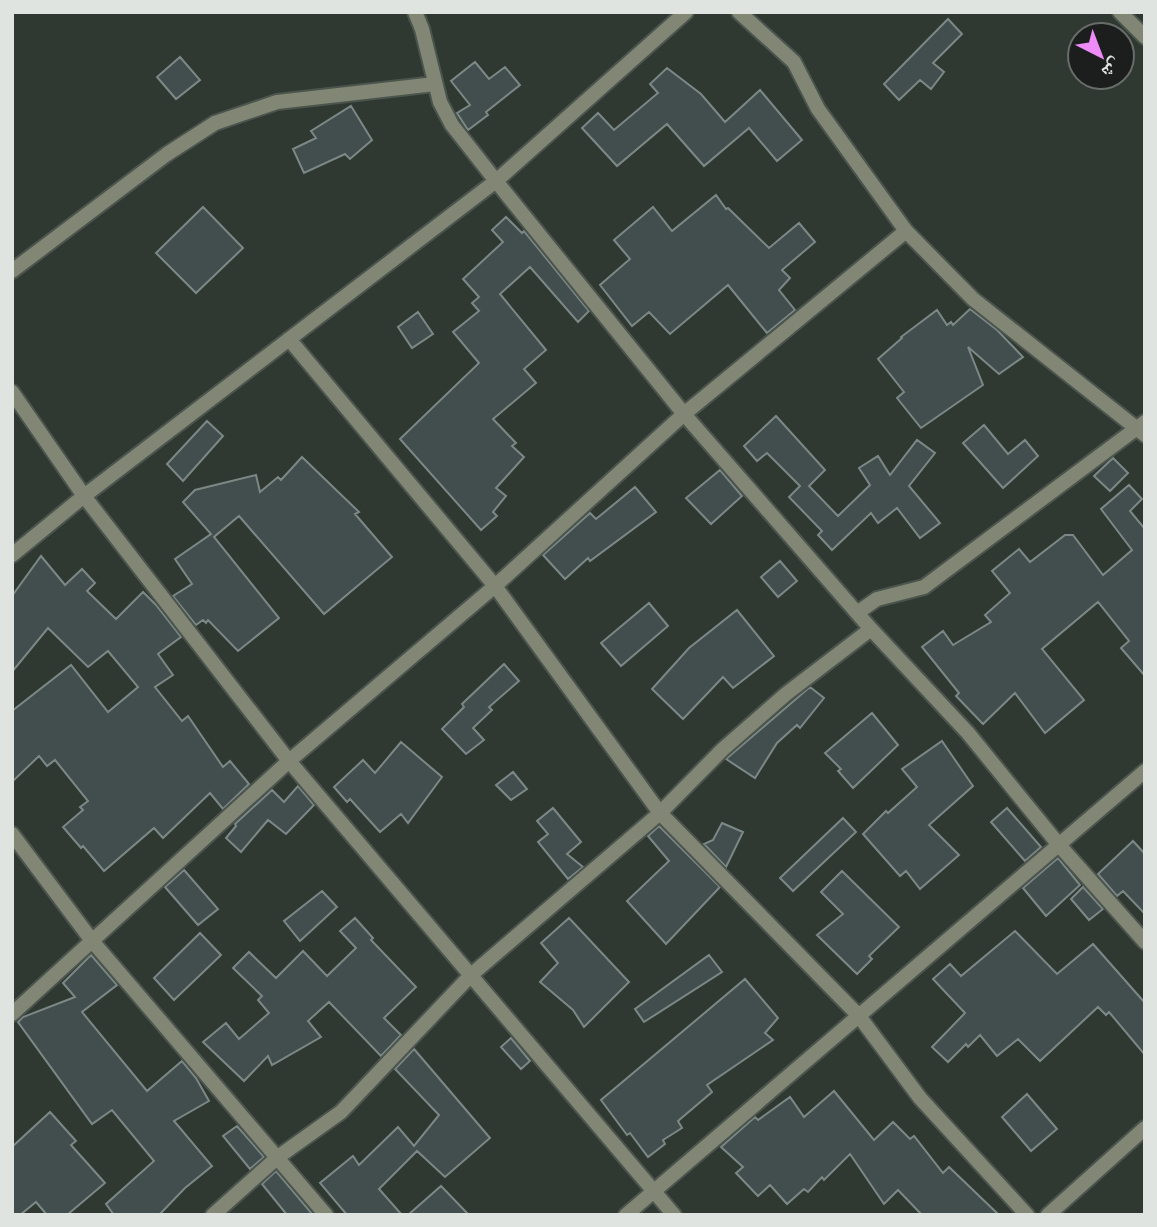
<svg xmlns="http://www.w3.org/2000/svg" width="1157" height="1227" font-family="'Alegreya Sans','Noto Naskh Arabic',sans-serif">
  <rect width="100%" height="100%" fill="#303832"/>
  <path fill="#424e4d" stroke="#7b8886" stroke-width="2" d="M948,19l14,15 -29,29 11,9 -13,17 -11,-9 -21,20 -15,-16z
    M180,57l20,23 -24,19 -19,-22z
    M475,62l14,17 16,-12 15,18 -34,27 2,3 -20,15 -11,-17 13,-8 -19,-24z
    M667,68l34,26 24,28 35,-32 42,50 -25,21 -28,-33 -45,38 -37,-42 -50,42 -35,-38 16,-15 16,17 44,-37 -8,-9z
    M351,106l21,34 -22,19 -5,-5 -41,19 -11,-24 23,-11 -5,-7z
    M716,195l10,14 2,-1 41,40 30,-25 16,19 -33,28 8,8 -11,12 16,20 -28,23 -39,-48 -58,49 -21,-22 -17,14 -32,-41 30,-26 -16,-19 39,-33 19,24z
    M203,207l40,41 -47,45 -40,-40z
    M506,217l16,16 2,-2 65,80 -11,11 -48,-55 -30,27 46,56 -22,19 12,14 -43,36 23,24 -4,3 12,11 -28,31 10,8 -13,16 4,4 -16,14 -81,-91 79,-76 -26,-31 26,-21 -7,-8 7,-6 -16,-18 40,-37 -11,-12z
    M970,309l27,21 26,27 -24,17 -31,-27 15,38 -62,43 -24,-30 7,-6 -26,-33 24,-21 -1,-1 36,-27 10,15 4,-3 2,3z
    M418,312l15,22 -21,14 -14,-21z
    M776,416l49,54 -16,16 29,30 32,-31 -11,-17 19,-12 12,19 27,-35 18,13 -26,33 31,37 -20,15 -23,-30 -19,15 -7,-10 -39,37 -14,-15 4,-4 -33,-34 11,-11 -33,-33 -10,8 -13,-15z
    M207,421l16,15 -40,45 -16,-17z
    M984,425l24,29 17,-14 13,16 -35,32 -40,-45z
    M302,457l57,55 -4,2 37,43 -68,57 -85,-98 -25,21 65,81 -41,33 -30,-31 -2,3 -3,-3 -7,5 -23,-29 19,-12 -17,-25 36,-25 -28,-32 12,-12 61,-15 4,17 18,-15 3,3z
    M1113,458l15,15 -18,18 -16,-15z
    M720,470l22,26 -31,28 -25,-26z
    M1129,485l13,14 -12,12 15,18v147l-24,-28 8,-7 -31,-39 -56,47 42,51 -39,33 -30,-40 -32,31 -27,-28 3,-3 -37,-46 21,-16 10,14 38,-23 -6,-7 25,-22 -18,-22 27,-22 11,13 35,-27h8l30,40 29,-25 -31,-41z
    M635,487l21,25 -66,49 -2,-3 -23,21 -22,-24 47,-42 6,6z
    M41,556l24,29 17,-16 13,14 -8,8 29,28 27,-27 13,13 25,32 -23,17 15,21 -18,12 27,34 6,-5 35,51 7,-6 19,23 -26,25 -13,-16 -47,45 -9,-10 -50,43 -21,-25 -2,2 -18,-21 20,-17 -3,-3 8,-6 -33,-41 -8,6 -8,-10 -27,26v-71l59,-46 37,47 30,-25 -30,-36 -20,16 -40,-39 -36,44v-76z
    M780,561l17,20 -19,16 -17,-20z
    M649,603l19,23 -47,40 -20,-23z
    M737,610l37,46 -41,32 -10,-11 -40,42 -31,-30 37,-41z
    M504,664l15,17 -30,26 3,3 -19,18 11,12 -18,14 -24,-25 22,-22 -2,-3z
    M810,687l14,11 -24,30 -3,-3 -20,18 -22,35 -29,-19z
    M872,713l26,32 -45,43 -15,-17 3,-2 -16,-16z
    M942,741l31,45 -44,39 30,30 -39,34 -14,-18 -6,5 -37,-42 23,-23 2,2 29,-26 -15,-18z
    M401,742l41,35 -34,46 -7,-9 -21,18 -30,-33 -3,3 -13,-15 29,-27 12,13z
    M513,772l14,17 -16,11 -15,-15z
    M298,786l16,19 -28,29 -18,-14 -27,32 -15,-14 10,-12 -1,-2 37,-34 12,12z
    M553,808l28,34 -14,12 16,13 -15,12 -30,-37 10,-8 -11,-13z
    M1007,808l34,39 -16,14 -34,-39z
    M843,818l13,14 -63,59 -13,-13z
    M722,823l21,9 -17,35 -22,-23 9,-4z
    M659,826l61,61 -54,57 -39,-43 42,-40 -21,-25z
    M1133,841l12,13v60l-22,-23 -6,5 -19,-22z
    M1058,858l22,27 -34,31 -23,-28z
    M184,870l34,39 -20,16 -33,-38z
    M842,871l57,56 -30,29 3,3 -15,15 -40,-39 26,-21 -22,-22z
    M1083,887l20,22 -14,11 -18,-21z
    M322,891l15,16 -37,34 -16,-20z
    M355,918l18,20 -2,2 45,47 -32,31 17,17 -20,21 -52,-54 -21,19 13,16 -49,28 -4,-9 -24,25 -41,-39 23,-19 13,16 30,-26 -11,-13 4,-4 -29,-28 16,-16 27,26 27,-27 24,25 29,-28 -16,-17z
    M569,918l60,64 -45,45 -11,-17 -33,-28 18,-19 -17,-20z
    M1015,931l42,43 36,-30 52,59v52l-36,-43 -3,3 -8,-8 -58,54 -22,-22 -21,17 -17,-21 -12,12 -2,-3 -18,18 -16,-15 33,-34 -32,-34 17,-15 11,12z
    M200,933l21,22 -47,45 -20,-22z
    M91,955l26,30 -35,27 65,79 35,-30 14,17 13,23 -35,20 38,45 -27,22 -26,27h-45l-8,-11 48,-43 -42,-51 -20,14 -74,-102 5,-5 52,-20 -12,-14z
    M709,955l13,17 -78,50 -9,-13z
    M745,979l33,39 -13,15 8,7 -66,45 5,7 -34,29 4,7 -19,12 2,4 -17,13 -18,-24 -3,2 -26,-35z
    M511,1038l19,23 -9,8 -20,-22z
    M414,1049l76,89 -45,39 -28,-26 -38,38 23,26h-55l-27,-32 33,-27 6,9 39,-38 16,19 25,-31 -44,-46z
    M834,1091l40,49 19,-18 17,17 4,-3 29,37 6,-6 50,48h-77l-24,-25 -14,14 -34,-50 -26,26 -2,-3 -14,15 -4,-3 -17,15 -17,-19 -12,11 -22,-23 7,-6 -22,-20 34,-30 3,3 32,-23 14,20z
    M1027,1094l30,35 -26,22 -29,-34z
    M50,1112l26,29 -5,4 34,38 -38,32h-20l-11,-13 -16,13h-8v-68z
    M237,1126l27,31 -14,12 -27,-33z
    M276,1171l37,44h-26l-25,-31z
    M441,1186l28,29h-61z"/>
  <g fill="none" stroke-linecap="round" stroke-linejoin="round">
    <defs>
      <path id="street" d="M415,12l7,17 18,73 12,23 44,56 188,233 187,215 97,104 91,112 86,97
        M739,12l55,50 24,47 88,122 67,68 172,136
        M1120,12l25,25
        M12,271l155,-117 48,-31 62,-21 158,-18
        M289,339l206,247 165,227 199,203 61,82 107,117
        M12,392l72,104 205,265 385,454
        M12,555l72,-59 412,-315 190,-169
        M857,613l20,-14 47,-12 221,-165
        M12,834l81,108 233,273
        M12,1014l277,-253 206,-175 189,-172 222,-183
        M213,1215l65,-58 63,-45 130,-137 189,-162 62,-63 64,-56 85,-65
        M626,1215l519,-444
        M1048,1215l97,-87"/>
    </defs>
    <use href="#street" stroke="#4c544e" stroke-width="18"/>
    <use href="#street" stroke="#818774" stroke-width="14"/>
  </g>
  <rect width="1157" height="1227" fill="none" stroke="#dfe4e0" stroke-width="28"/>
  <g transform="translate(1101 56) rotate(138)"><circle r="33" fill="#1b1e1c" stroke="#696d6a" stroke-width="2"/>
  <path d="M0-5L12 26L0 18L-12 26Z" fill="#ef8bf7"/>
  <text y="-10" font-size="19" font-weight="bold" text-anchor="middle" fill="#dfe4e0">ش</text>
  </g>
</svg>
